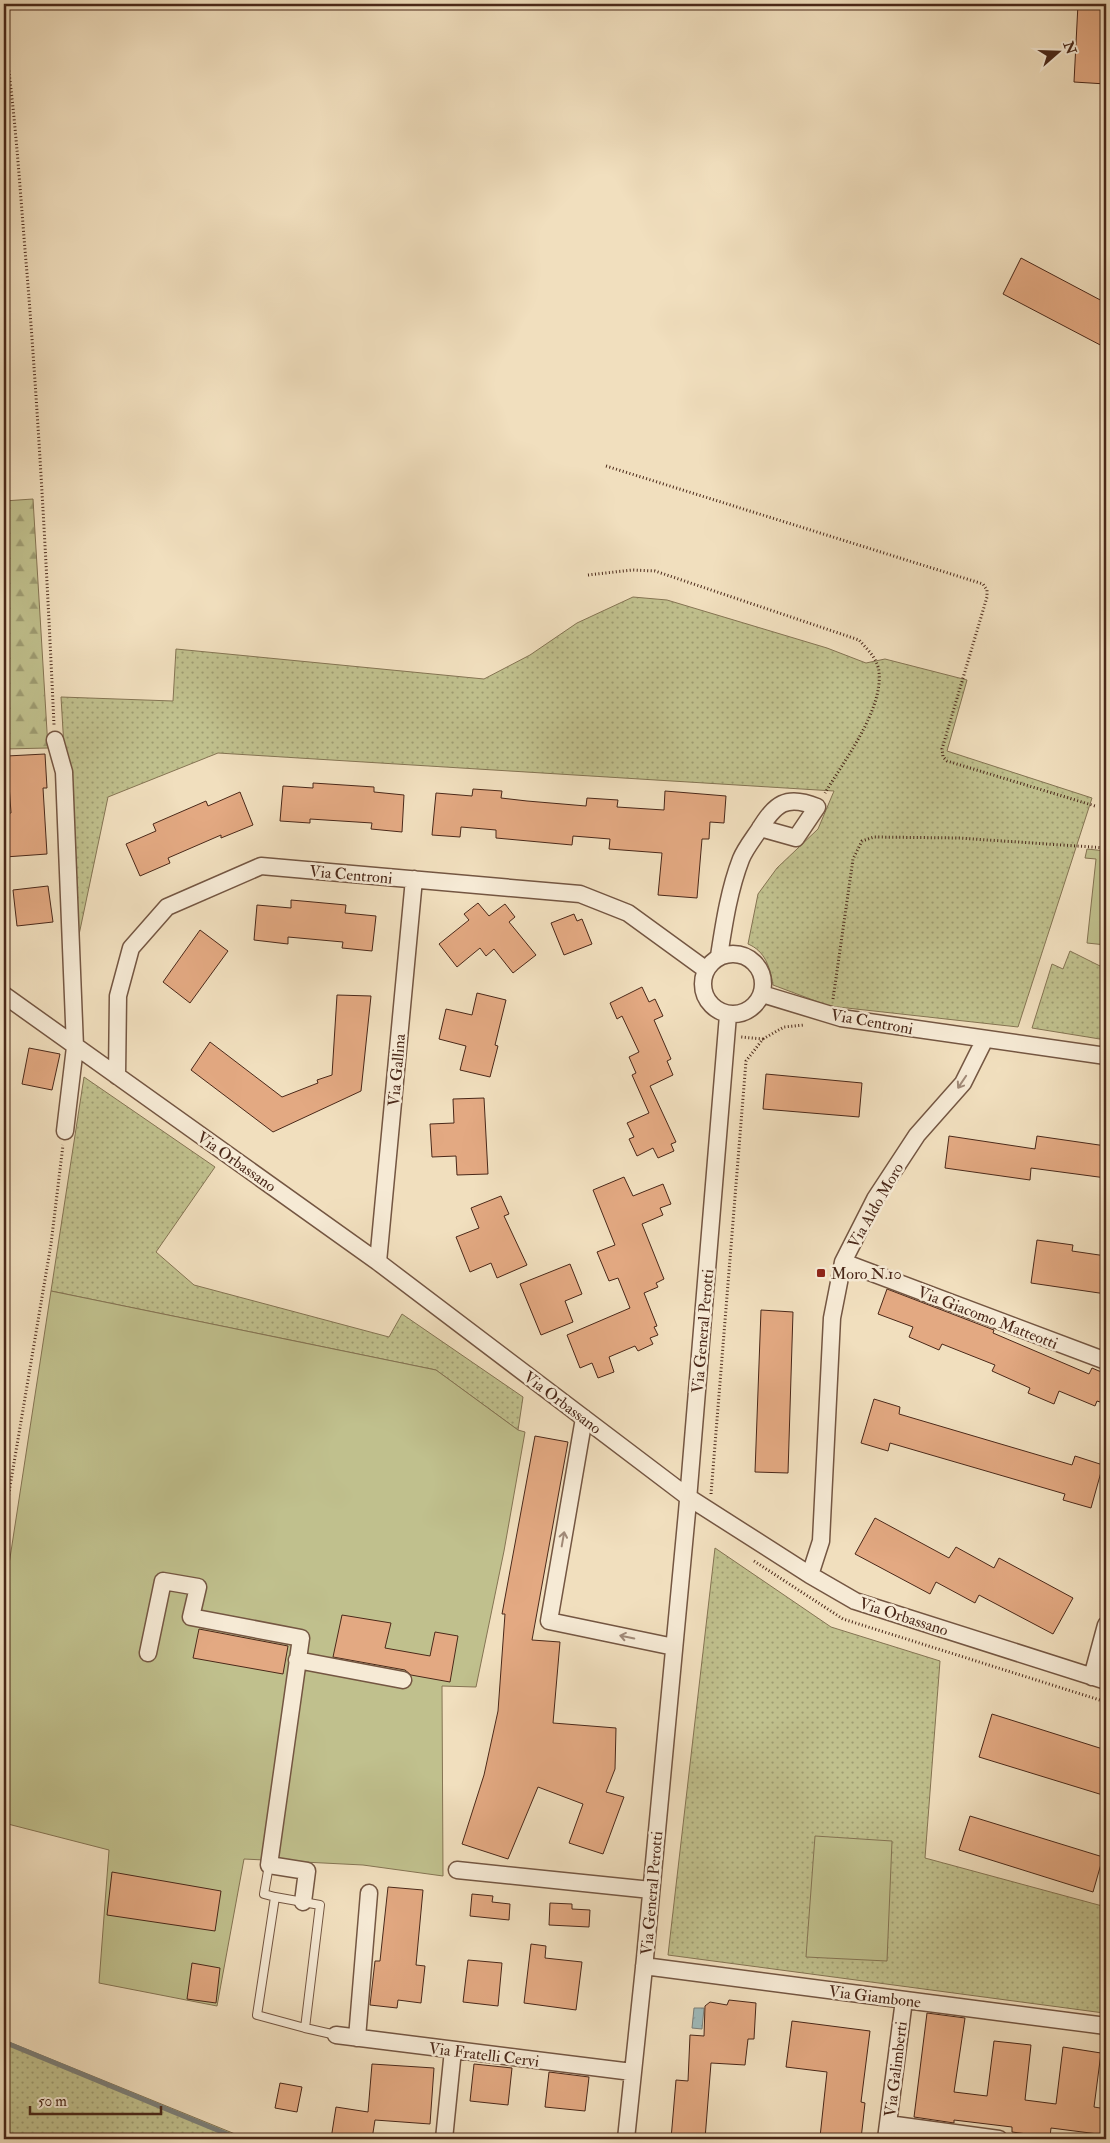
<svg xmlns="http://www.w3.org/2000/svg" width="1110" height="2143" font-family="'IM FELL Double Pica',serif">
  <defs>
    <pattern id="grass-dots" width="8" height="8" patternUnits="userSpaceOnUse" patternTransform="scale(1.25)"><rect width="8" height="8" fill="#c0c08d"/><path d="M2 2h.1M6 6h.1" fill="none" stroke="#9e9c72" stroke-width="1.8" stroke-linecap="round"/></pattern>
    <pattern id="forest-firs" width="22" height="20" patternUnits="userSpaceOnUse" patternTransform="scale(1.25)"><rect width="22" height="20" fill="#c0c08d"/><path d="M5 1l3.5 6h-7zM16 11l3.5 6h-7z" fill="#9e9c72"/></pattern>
    <pattern id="water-ripples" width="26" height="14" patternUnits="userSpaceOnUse" patternTransform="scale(1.25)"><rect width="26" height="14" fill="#9ebabb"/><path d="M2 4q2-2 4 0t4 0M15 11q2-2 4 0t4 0" fill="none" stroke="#839797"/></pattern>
  </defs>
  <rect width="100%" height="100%" fill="#f1dfbe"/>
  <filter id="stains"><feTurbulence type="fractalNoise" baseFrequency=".004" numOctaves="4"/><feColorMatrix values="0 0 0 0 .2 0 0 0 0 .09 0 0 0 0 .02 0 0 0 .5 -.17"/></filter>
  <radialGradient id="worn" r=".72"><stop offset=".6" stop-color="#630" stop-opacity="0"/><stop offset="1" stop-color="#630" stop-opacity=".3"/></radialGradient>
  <path fill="url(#grass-dots)" stroke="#857453" d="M633,597l34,3 160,48 39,15 19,-4 82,21 -20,71 145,47 -74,229 -189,-21 -56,-21c-3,-18 -8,-34 -25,-41l10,-50 19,-26 41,-39 16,-38 -616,-38 -110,44 -32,152 -15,-252 112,4 3,-52 308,30 46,-24 47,-32z
    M1070,951l36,18v71l-74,-12 20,-64 11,5z
    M84,1077l131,90 -59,85 38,33 195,52 13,-23 121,83 -5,33 -82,-60 -385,-79z
    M715,1548l116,79 109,34 -15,197 181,49v90l-2,16 -436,-58z
    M4,2040l236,96 8,3h-244z"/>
  <path fill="url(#forest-firs)" stroke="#857453" d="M33,499l15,249 -44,1v-248z"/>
  <path fill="#c0c08d" stroke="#857453" d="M1087,849l19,2v94l-19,-2 9,-84 -11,-1z
    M51,1291l385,79 82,60 7,2 -21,119 -28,136 -34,-1 1,190 -80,-11 -119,-6 -27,147 -118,-23 10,-133 -105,-27v-226z
    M815,1836l77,5 -5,120 -81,-4z"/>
  <path fill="url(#water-ripples)" stroke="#7c807a" d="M694,2008h10l-2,21 -10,-1z"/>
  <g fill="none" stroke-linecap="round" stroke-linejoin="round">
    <path stroke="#7c807a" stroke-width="5" d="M4,2042l235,97"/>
  </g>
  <path fill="#e3a982" stroke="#4a2819" d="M1078,4h28v80l-32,-2z
    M1021,258l85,45v45l-103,-54z
    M45,754l2,34h-4l4,66 -42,3 -1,-43 7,-1 -4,-57z
    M313,783l61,4v5l30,3 -2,37 -31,-3 1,-6 -62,-4v4l-30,-2 3,-35 30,2z
    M473,789l29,2 -1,7 26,3 59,5 1,-8 31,2 -1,7 47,3 1,-19 61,5 -2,27 -14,-1 -1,17h-7l-5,59 -39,-3 4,-42 -53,-4 1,-10 -37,-3 -1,9 -76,-7v-8l-35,-3 -1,10 -28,-2 4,-42 36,3z
    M240,792l13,33 -32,13v-3l-53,23 2,5 -30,13 -14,-32 30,-13 -3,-7 53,-23 2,5z
    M48,886l5,36 -36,4 -4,-36z
    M291,900l55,5 -1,8 31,3 -4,35 -30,-3 1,-6 -55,-5v7l-34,-4 3,-35 34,3z
    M478,903l11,13 16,-12 10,13 -6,5 27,33 -23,18 -19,-24 -8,7 -6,-8 -23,19 -18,-23 30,-24 -5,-6z
    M574,914l3,7 5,-2 10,25 -28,11 -13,-32z
    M200,930l28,21 -38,52 -27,-21z
    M642,987l7,15 6,-3 8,17 -9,4 17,39 -4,2 6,14 -23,11 26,56 -5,2 3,7 -16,7 -5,-10 -16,8 -8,-17 5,-2 -7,-14 22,-10 -17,-38 4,-2 -7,-16 10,-5 -17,-36 -5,3 -7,-16z
    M477,993l29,7 -11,45 3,1 -8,31 -30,-7 6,-24 -27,-7 7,-30 26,6z
    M337,995l34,1 -10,95 -88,41 -82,-62 19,-28 72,55 36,-14 -1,-3 15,-5z
    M29,1048l31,6 -8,36 -30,-6z
    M766,1074l96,9 -3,34 -96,-8z
    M484,1098l4,76 -31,1 -1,-19 -24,1 -2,-33 24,-1 -1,-24z
    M949,1136l86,13 2,-13 69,10v32l-75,-10 -1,12 -85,-12z
    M624,1177l9,19 30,-12 8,20 -11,4 3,7 -21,9 22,55 -8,4 2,4 -14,6 13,33 -3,1 4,8 -8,3 3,6 -15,7 -3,-5 -26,11 5,15 -16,6 -6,-15 -12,5 -13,-33 63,-27 -12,-30 -9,3 -12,-29 18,-7 -22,-55z
    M501,1196l8,18 -5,2 23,49 -30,13 -6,-15 -21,9 -14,-35 23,-9 -8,-20z
    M1037,1240l36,5 -1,6 34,5v38l-75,-11z
    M570,1264l12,30 -17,7 8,21 -32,13 -21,-51z
    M887,1289l107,41 -1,3 96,41 3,-6 14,6v30l-9,-3 -2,5 -36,-15 -5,13 -26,-11 2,-5 -38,-17 3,-6 -53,-21 -3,6 -30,-13 4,-10 -35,-13z
    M761,1310l32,2 -5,161 -33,-1z
    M874,1399l26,8 -1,7 173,51 3,-9 28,9 -12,43 -28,-8 2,-6 -175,-51 -2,8 -27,-8z
    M535,1436l33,6 -36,198 28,2 -7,81 63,5 -1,41 -9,23 18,5 -21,57 -34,-11 14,-39 -45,-17 -30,72 -46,-15 22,-69 14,-64 7,-97h-3z
    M875,1518l74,40 7,-11 38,21 5,-10 74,40 -20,36 -74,-39 -4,8 -39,-21 -6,12 -75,-40z
    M342,1615l49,8 -6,25 45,8 5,-24 23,4 -8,46 -39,-7 -6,-5 -72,-13z
    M199,1629l89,17 -5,28 -90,-16z
    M992,1714l114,36v46l-127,-39z
    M970,1816l133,41 -10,35 -134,-42z
    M112,1872l109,19 -6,40 -108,-16z
    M388,1887l35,3 -7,75 9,1 -4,37 -23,-3 -1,8 -27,-3 5,-44h5z
    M472,1894l21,2 -1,6 18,2 -1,16 -39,-4z
    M550,1903l22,1v5l18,1 -1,17 -40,-2z
    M531,1944l15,2 -1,12 37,4 -6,48 -52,-7z
    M468,1960l34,3 -4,43 -35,-4z
    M192,1963l28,5 -4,35 -29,-4z
    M729,2000l27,3 -2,36h-6l-3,26 -34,-2 -6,76h-34l5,-59 12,1 2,-46 14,1 1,-30 5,-4 17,3z
    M927,2013l38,5 -11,74 33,4 7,-55 37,4 -6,55 31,4 7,-57 38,6 -7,54 12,2v26l-55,-7 -1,9 -38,-5v-5l-58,-7v3l-40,-6z
    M792,2021l78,10 -9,71 4,1 -4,36 -41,-2 7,-65 -41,-5z
    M372,2064l62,4 -4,56 -55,-4 -3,19h-41l5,-32 32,5z
    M474,2064l38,4 -4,37 -38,-4z
    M549,2072l40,5 -4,34 -40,-4z
    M280,2083l22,4 -5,25 -22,-4z"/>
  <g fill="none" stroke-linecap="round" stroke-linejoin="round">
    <defs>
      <path id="lane" d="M269,1865l-5,29 11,3
        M305,2028l-48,-13 18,-118 45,8 -15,123 31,7"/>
      <path id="street" d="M55,740l9,32 11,275 -10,84
        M703 984a30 30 0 1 1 60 0a30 30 0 1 1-60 0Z
        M719,956c5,-32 10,-66 22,-97 4,-10 12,-20 18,-29 16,-26 27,-36 58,-23l-21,31 -36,-10
        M762,994l79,24 265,38
        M4,995l374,267 310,235 122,78 45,26 251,80
        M117,1076l1,-80 13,-48 36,-41 94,-41 319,28 48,19 77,56
        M378,1262l36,-383
        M843,1262l263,99
        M584,1418l-35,203 125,26
        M810,1575l11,-34 11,-223 11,-56 32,-63 42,-64 46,-52 22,-44
        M148,1653l15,-72 35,6 -7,30 110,21 -32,227 38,6 -4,31
        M297,1660l106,20
        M1092,1677l14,-52
        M457,1870l194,20
        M644,1966l462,60
        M336,2035l296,37
        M357,2038l12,-145
        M888,2124l111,15
        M444,2139l9,-89
        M626,2139l19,-181 42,-446 41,-497
        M886,2139l18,-139"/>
    </defs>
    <use href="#lane" stroke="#745642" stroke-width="10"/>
    <use href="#street" stroke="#745642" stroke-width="19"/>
    <path stroke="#4a2819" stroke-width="3" stroke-dasharray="1 2.5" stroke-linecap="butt" d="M4,36c12,79 16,158 23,237 12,150 20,301 27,452
      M606,466l377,118 4,6v7l-45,152 1,8 4,4 148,45
      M588,575l44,-5 23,1 204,69c8,9 19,19 20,32 4,38 -35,89 -54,121
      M833,999l20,-140 9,-18 12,-4 85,1 147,10
      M763,1039l21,-12 20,-2
      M711,1494l35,-433 17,-22 -22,-2
      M4,1522l47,-278 12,-99
      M754,1561l89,58 263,83"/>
    <use href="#lane" stroke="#f6ead5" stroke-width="8"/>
    <use href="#street" stroke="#f6ead5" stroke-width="16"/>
  </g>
  <defs><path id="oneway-shaft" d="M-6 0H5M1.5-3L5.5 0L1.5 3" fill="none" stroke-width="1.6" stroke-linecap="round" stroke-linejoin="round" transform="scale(1.25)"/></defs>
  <g stroke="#a08977">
    <use href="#oneway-shaft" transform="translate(962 1082) rotate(124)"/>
    <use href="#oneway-shaft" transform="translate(563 1539) rotate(-80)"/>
    <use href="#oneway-shaft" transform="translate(627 1637) rotate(-168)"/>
  </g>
  <rect fill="#8f2418" stroke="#f6ead5" stroke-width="2" x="816" y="1268" width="10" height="10" rx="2.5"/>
  <g text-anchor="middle" stroke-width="5" stroke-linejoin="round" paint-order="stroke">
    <g font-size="16" fill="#4a2819" stroke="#f6ead5">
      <text transform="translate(351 874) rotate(5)" y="6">Via Centroni</text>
      <text transform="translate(872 1021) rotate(10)" y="6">Via Centroni</text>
      <text transform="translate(396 1070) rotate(-85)" y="6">Via Gallina</text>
      <text transform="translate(237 1161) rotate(35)" y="6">Via Orbassano</text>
      <text transform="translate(875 1205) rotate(-60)" y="6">Via Aldo Moro</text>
      <text transform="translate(988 1317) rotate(21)" y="6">Via Giacomo Matteotti</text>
      <text transform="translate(702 1331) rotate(-85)" y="6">Via General Perotti</text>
      <text transform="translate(563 1402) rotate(37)" y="6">Via Orbassano</text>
      <text transform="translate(904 1616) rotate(18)" y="6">Via Orbassano</text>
      <text transform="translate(651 1893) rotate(-85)" y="6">Via General Perotti</text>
      <text transform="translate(875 1996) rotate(7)" y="6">Via Giambone</text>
      <text transform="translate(484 2054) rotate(7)" y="6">Via Fratelli Cervi</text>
      <text transform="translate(895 2069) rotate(-83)" y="6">Via Galimberti</text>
    </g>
    <g font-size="16" fill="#4a2819" stroke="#f6ead5" text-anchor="start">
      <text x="831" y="1279">Moro N.10</text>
    </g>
  </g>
  <rect width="1110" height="2143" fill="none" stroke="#f1dfbe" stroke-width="20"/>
  <rect x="5" y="5" width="1100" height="2133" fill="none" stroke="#4a2819" stroke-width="2.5"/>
  <rect x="10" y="10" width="1090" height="2123" fill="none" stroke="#4a2819"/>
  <g transform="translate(1058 52) rotate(70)" stroke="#f6ead5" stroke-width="4" paint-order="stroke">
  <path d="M0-4L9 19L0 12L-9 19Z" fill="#4a2819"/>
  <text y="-8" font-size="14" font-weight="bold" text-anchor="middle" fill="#4a2819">N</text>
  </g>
  <path d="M30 2106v8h131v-8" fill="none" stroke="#4a2819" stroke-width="2.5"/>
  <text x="38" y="2106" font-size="15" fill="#4a2819" stroke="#f6ead5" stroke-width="4" paint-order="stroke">50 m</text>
  <rect width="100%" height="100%" filter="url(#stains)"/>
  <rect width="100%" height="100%" fill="url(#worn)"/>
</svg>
